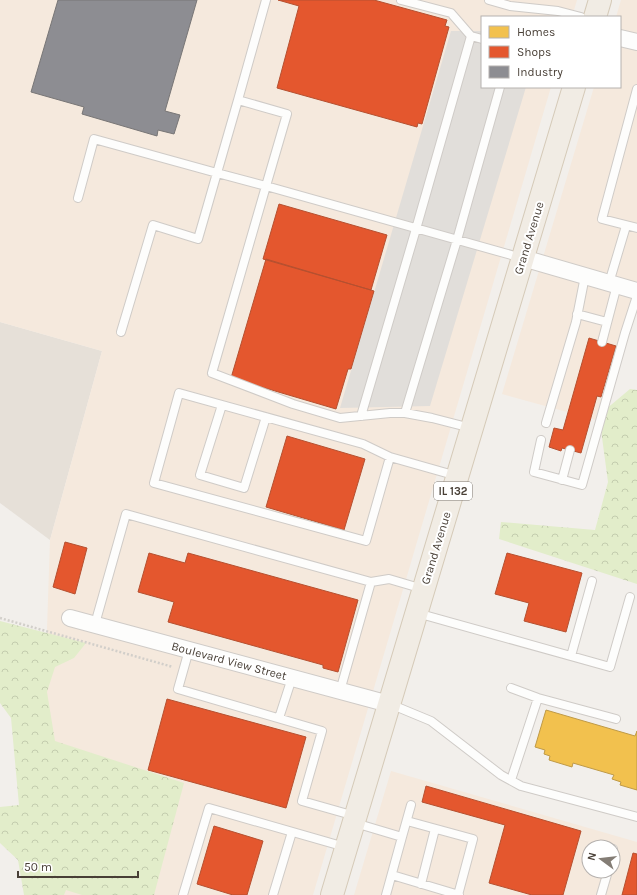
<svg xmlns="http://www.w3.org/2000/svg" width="637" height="895" font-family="Karla,sans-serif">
  <defs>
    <pattern id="forest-crowns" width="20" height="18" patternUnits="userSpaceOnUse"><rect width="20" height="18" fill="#e2edca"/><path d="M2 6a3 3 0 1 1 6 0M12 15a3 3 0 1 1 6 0" fill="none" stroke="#c3ccae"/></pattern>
  </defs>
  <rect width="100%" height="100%" fill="#f2efeb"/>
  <path fill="#e6e0d8" d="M0,322l102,29 -52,189 -50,-37z"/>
  <path fill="#f5e9dd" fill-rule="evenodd" d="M0,0h577l-5,17h-90v70h69l-238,808h-275l12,-355 52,-189 -102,-29z
    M621,0h16v287l-41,133 -94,-26 92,-307h26v-70h-4z
    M391,771l246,71v53h-283zM589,847h24v24h-24z"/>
  <path fill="url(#forest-crowns)" d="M630,389l7,1v194l-138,-45 2,-17 94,8 13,-48 -9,-67z
    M0,621l86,22 -12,15 -19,9 -8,25 8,49 129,42 -30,112h-72l-16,-5 -2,5h-40l-6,-35 -18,-17v-36l19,-2 -8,-87 -11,-15z"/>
  <path fill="#e1deda" d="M451,31h31v56h44l-96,319 -90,2z"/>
  <path fill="#f2c14e" stroke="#bf9a47" d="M546,710l89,26 2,-5v59l-17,-5 1,-3 -9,-3 2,-4 -41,-12 -1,4 -23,-7 1,-4 -6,-2 1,-4 -10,-3z"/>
  <path fill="#e4572e" stroke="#b55030" d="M278,0h96l73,20 -2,6 4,1 -27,97 -4,-1 -1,4 -140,-39 22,-82z
    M279,204l108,31 -16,55 -108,-31z
    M266,259l108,32 -23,78h-3l-12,40 -105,-31z
    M589,338l27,8 -15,51 -4,-1 -16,57 -19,-5 -1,3 -12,-4 5,-19 9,2z
    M287,436l78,23 -21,71 -78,-23z
    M65,542l22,6 -12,46 -22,-7z
    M149,553l36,10 3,-10 170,47 -20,72 -15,-4v-3l-155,-43 6,-20 -36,-10z
    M507,553l75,20 -16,59 -42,-11 5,-18 -34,-9z
    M167,699l139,38 -20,71 -138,-38z
    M426,786l155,45 -18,64h-31l-43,-12 16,-58 -83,-23z
    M214,826l49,15 -16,54h-14l-36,-11z
    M633,853l4,1v41h-15z"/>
  <path fill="#8d8d92" stroke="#787676" d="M58,0h139l-32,111 15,4 -6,19 -16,-4 -1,6 -75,-22 2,-7 -53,-15z"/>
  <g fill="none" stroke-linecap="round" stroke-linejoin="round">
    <defs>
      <path id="lane" d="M401,0l50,13 20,23
        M489,0l21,6 48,5 23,6
        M637,89l-35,130 35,9
        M238,100l-21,73 49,13 21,-72 -49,-14 28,-100
        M78,198l16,-59 123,34 -19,66 -45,-14 -32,107
        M609,283l17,-57
        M577,314l30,8
        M602,342l15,-57
        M222,405l-22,70 44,13 22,-71
        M405,413l52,-173 43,-153
        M361,416l55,-187 55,-193 11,3
        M546,423l30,-101 9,-46
        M471,428l-39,-10 -27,-5h-15l-50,5 -47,-14 -81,-31 54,-187 256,72
        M541,440l-7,32 48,13 43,-152 12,-37
        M390,457l-27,-13 -184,-51 -25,90 212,58 24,-84 67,19
        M562,480l8,-30
        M371,582l18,-3 34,10
        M417,613l193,54 20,-70
        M95,624l31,-110 245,68 -31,109
        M189,650l-11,39 144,42 -20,70 53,15
        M571,656l21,-75
        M511,688l27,10 78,21
        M390,704l41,17 70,54 20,11 116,31
        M279,718l13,-40
        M511,780l27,-82
        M407,821l66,18 -15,56
        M355,823l47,14 -16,58
        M402,837l9,-32
        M613,851v-2
        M392,875l67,20
        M421,884l14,-55
        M183,895l26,-87 136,39
        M273,895l19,-63
        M601,895l7,-24"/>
      <path id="street" d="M620,38l17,4
        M523,258l114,33
        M70,618l319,86"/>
      <path id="primary" d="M595,17l5,-17
        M332,895l242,-808"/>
    </defs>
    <use href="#lane" stroke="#cfcbc7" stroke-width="10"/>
    <use href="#street" stroke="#cfcbc7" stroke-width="18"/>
    <use href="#primary" stroke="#d5cab8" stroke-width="24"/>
    <path stroke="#d2cfca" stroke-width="2.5" stroke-dasharray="2 2" stroke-linecap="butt" d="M0,618l173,49"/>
    <use href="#lane" stroke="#fdfdfc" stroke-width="8"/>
    <use href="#street" stroke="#fdfdfc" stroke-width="16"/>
    <use href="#primary" stroke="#f1ece4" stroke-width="22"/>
  </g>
  <g text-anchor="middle" stroke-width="4" stroke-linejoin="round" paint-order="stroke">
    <rect fill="#fff" stroke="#7f7972" stroke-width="1" x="434" y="482" width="38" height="18" rx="3"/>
    <g font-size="11" font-weight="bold" fill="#483f36">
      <text x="453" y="495">IL 132</text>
    </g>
    <g font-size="12" fill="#483f36" stroke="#fff">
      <text transform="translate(529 238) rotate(-73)" y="4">Grand Avenue</text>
      <text transform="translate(436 548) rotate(-73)" y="4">Grand Avenue</text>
      <text transform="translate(229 661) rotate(15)" y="4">Boulevard View Street</text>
    </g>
  </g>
  <rect x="481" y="16" width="140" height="72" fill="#ffffff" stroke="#b6b2af"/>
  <rect x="489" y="26" width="20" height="12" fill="#f2c14e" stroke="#b6b2af"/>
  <text x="517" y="36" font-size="12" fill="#483f36">Homes</text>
  <rect x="489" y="46" width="20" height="12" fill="#e4572e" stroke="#b6b2af"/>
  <text x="517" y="56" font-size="12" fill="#483f36">Shops</text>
  <rect x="489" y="66" width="20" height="12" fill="#8d8d92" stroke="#b6b2af"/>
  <text x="517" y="76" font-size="12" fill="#483f36">Industry</text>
  <g transform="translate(601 859) rotate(285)"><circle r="19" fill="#ffffff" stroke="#b6b2af"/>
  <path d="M0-3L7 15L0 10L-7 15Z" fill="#847d75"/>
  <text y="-6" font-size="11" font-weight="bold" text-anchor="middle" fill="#483f36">N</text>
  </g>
  <path d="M18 871v6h120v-6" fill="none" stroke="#483f36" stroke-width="2"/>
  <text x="24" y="871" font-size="12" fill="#483f36" stroke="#ffffff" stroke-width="3" paint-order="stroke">50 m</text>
</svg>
